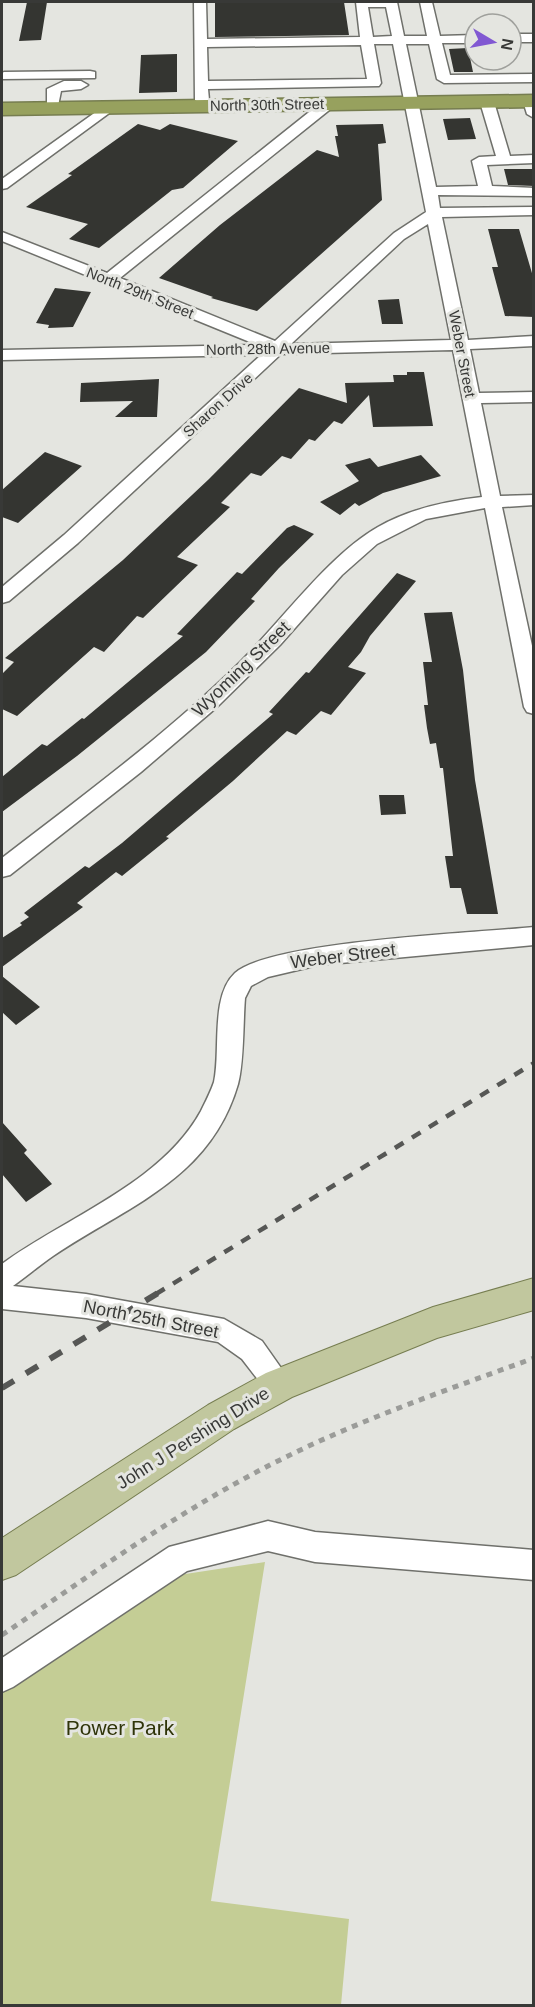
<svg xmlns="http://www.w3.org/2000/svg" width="535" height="2007" font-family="Helvetica,sans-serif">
  <rect width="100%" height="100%" fill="#e4e5e0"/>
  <path fill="#c4cd95" d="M265,1562l-54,339 138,18 -8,86 -339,1v-348l144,-78z"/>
  <path fill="#343531" d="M27,2h20l-6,38 -22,1z
    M215,2h129l5,33 -134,2z
    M468,48l5,24h-19l-5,-23z
    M177,54v38l-38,1 2,-38z
    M470,118l6,21 -28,1 -5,-21z
    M138,124l22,6 10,-6 68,17 -55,47 -11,2 -73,58 -30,-9 19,-15 -62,-17 46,-32 -4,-1z
    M383,124l3,19 -8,1 4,56 -125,111 -46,-13 2,-1 -54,-19 61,-53 97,-75 22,7 -4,-21h3l-2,-11z
    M504,169h30v17l-26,-1z
    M488,229h31l15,51v37l-29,-1 -13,-49h6z
    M55,288l36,4 -18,35 -25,1 1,-3 -13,-2z
    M399,299l4,25h-21l-4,-24z
    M407,372h17l9,54 -60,1 -4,-32 -27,29 -8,-3 -19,20 -6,-2 -18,20 -9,-3 -21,20 -10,-3 -30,30 9,4 -53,50 21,8 -55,53 -6,-2 -33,36 -10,-5 -77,69 -15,-7v-35l12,-12 -9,-4 118,-98 86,-81 90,-91 48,15 -2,-20 49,-1 -1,-7h14z
    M159,379l-2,38h-42l18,-16 -53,1 1,-19z
    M45,452l37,14 -64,57 -16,-6v-27z
    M421,455l20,21 -58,17 -24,13 -4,-3 -15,12 -20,-13 39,-21 -14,-16 25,-7 8,9z
    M294,525l20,9 -35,34 -28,31 4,2 -49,51 -129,104 -75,56v-35l40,-33 5,2 35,-28 2,1 99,-83 -6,-2 60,-62 5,2 45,-46z
    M397,573l19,8 -46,55 -9,16 -13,15 18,6 -35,42 -10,-4 -25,24 -9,-4 -54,50 -67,56 3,1 -47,38 -6,-4 -39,31 6,4 -81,60v-29l20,-13 -2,-2 9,-6 -5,-4 61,-47 4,2 33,-25 151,-129 -4,-2 37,-40 3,1z
    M452,612l11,58 12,110 23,134h-31l-6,-26h-11l-5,-32h8l-10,-88h-3l-4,-25 -6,1 -3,-16 -3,-23h4l-5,-43h9l-8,-49z
    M379,795h25l2,19 -25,1z
    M2,976l38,31 -24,18 -14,-13z
    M2,1122l25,28 -3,3 28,31 -26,18 -24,-28z"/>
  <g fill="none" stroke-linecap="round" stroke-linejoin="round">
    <defs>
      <path id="minor" d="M194,2h12l1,37 153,-2 -4,-35h41l7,34h23l-7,-34h12l8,34 35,-1v8h-33l8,32 84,-1v8l-90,1 -7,-4 -8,-35h-23l30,143 42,-1 -6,-25 7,-4 17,-1 -16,-54 2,-3h10l2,3 16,54 24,-1v8l-47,2 5,21 42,2v8l-96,-1 2,13 94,-1v8l-92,2 26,123 66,-4v10l-64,3 9,44 55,-1v10l-53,1 19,93 34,-1v10l-32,2 32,148v59l-7,-2 -3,-5 -39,-199 -59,11 -49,25 -35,31 -62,70 -63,62 -76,65 -131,103 -8,2v-19c79,-61 161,-121 233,-191 44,-42 92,-111 143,-140 31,-18 69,-26 104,-30l-29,-147 -172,4 -203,189 -69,58 -7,2v-16l62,-52 197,-180 -259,5v-10l255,-5 -255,-104v-9l105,41 216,-172h10v6l-213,171 155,63 119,-108 32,-21 -33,-168h-19l7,39 -2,3 -171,3 1,11 -7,4 -7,-4zM368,7h18l6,29 -19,1zM361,45l6,34 -159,2 -1,-34zM428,224l23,116 -160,4 113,-105z
        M511,34h23v8h-23z
        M90,71l5,1v6l-93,1v-6l2,-1z
        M64,81h17l7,4 -7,4 -20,2 -4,20h-10v-22z
        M530,97l4,1v20l-7,-4 -4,-13z
        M107,104l5,1v6l-105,77 -5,1v-10z
        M534,927v18l-215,20 -51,12 -17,9 -6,12c-2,24 -1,64 -7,86 -28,96 -111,122 -185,172 -13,9 -26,20 -40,30l73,8 138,25 38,22 31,44 -4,9 -10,4 -10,-4 -27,-35 -24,-17 -132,-24 -84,-9v-45c64,-47 159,-80 199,-153 4,-8 10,-20 13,-29 7,-31 -4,-86 21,-109 36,-32 242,-40 299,-46z
        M268,1521l47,11 219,18v30l-219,-18 -47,-11 -81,20 -174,116 -11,5v-34l167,-111z"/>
      <path id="major" d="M534,1278v32l-97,28 -145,59 -58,32 -218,146 -14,5v-42l206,-133 58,-32 167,-66z"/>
      <path id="highway" d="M534,95v12l-532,8v-12z"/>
    </defs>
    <use href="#minor" stroke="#6f706b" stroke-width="3"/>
    <use href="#major" stroke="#767d50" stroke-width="2"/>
    <use href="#highway" stroke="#767d50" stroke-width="3"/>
    <path stroke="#9b9c99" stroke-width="5" stroke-dasharray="6 6" stroke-linecap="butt" d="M2,1635c92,-62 182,-128 282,-177 80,-40 166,-69 250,-100"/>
    <use href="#minor" fill="#fff" fill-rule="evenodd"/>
    <use href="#major" fill="#c1c79e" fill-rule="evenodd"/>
    <use href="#highway" fill="#97a15e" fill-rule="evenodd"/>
    <path stroke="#565755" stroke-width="4.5" stroke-dasharray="10 10" stroke-linecap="butt" d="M156,1294l378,-231"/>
    <path stroke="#565755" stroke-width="6" stroke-dasharray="14 14" stroke-linecap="butt" d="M2,1388l156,-95"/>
  </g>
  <g text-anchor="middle" stroke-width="6" stroke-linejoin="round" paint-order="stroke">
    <g font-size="15" fill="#383937" stroke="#e4e5e0">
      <text transform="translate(267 105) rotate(-1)" y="5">North 30th Street</text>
      <text transform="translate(140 293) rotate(22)" y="5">North 29th Street</text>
      <text transform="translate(268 349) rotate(-1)" y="5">North 28th Avenue</text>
      <text transform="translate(462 354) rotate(79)" y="5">Weber Street</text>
      <text transform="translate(218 405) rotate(-42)" y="5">Sharon Drive</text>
    </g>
    <g font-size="18" fill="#383937" stroke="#e4e5e0">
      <text transform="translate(241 669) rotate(-44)" y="6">Wyoming Street</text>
      <text transform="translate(343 956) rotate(-7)" y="6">Weber Street</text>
      <text transform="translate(151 1319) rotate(11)" y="6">North 25th Street</text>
      <text transform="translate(193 1438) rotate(-32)" y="6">John J Pershing Drive</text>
    </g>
    <g font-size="21" fill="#2f3409" stroke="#e4e5e0">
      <text x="120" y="1735">Power Park</text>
    </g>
  </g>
  <rect width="535" height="2007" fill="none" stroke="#383937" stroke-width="6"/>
  <g transform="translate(493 42) rotate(100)"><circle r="28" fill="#e4e5e0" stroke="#9fa09c" stroke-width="1.5"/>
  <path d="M0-4.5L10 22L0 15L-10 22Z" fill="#8158d2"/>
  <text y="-9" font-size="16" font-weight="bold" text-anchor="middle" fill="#383937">N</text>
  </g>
</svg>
